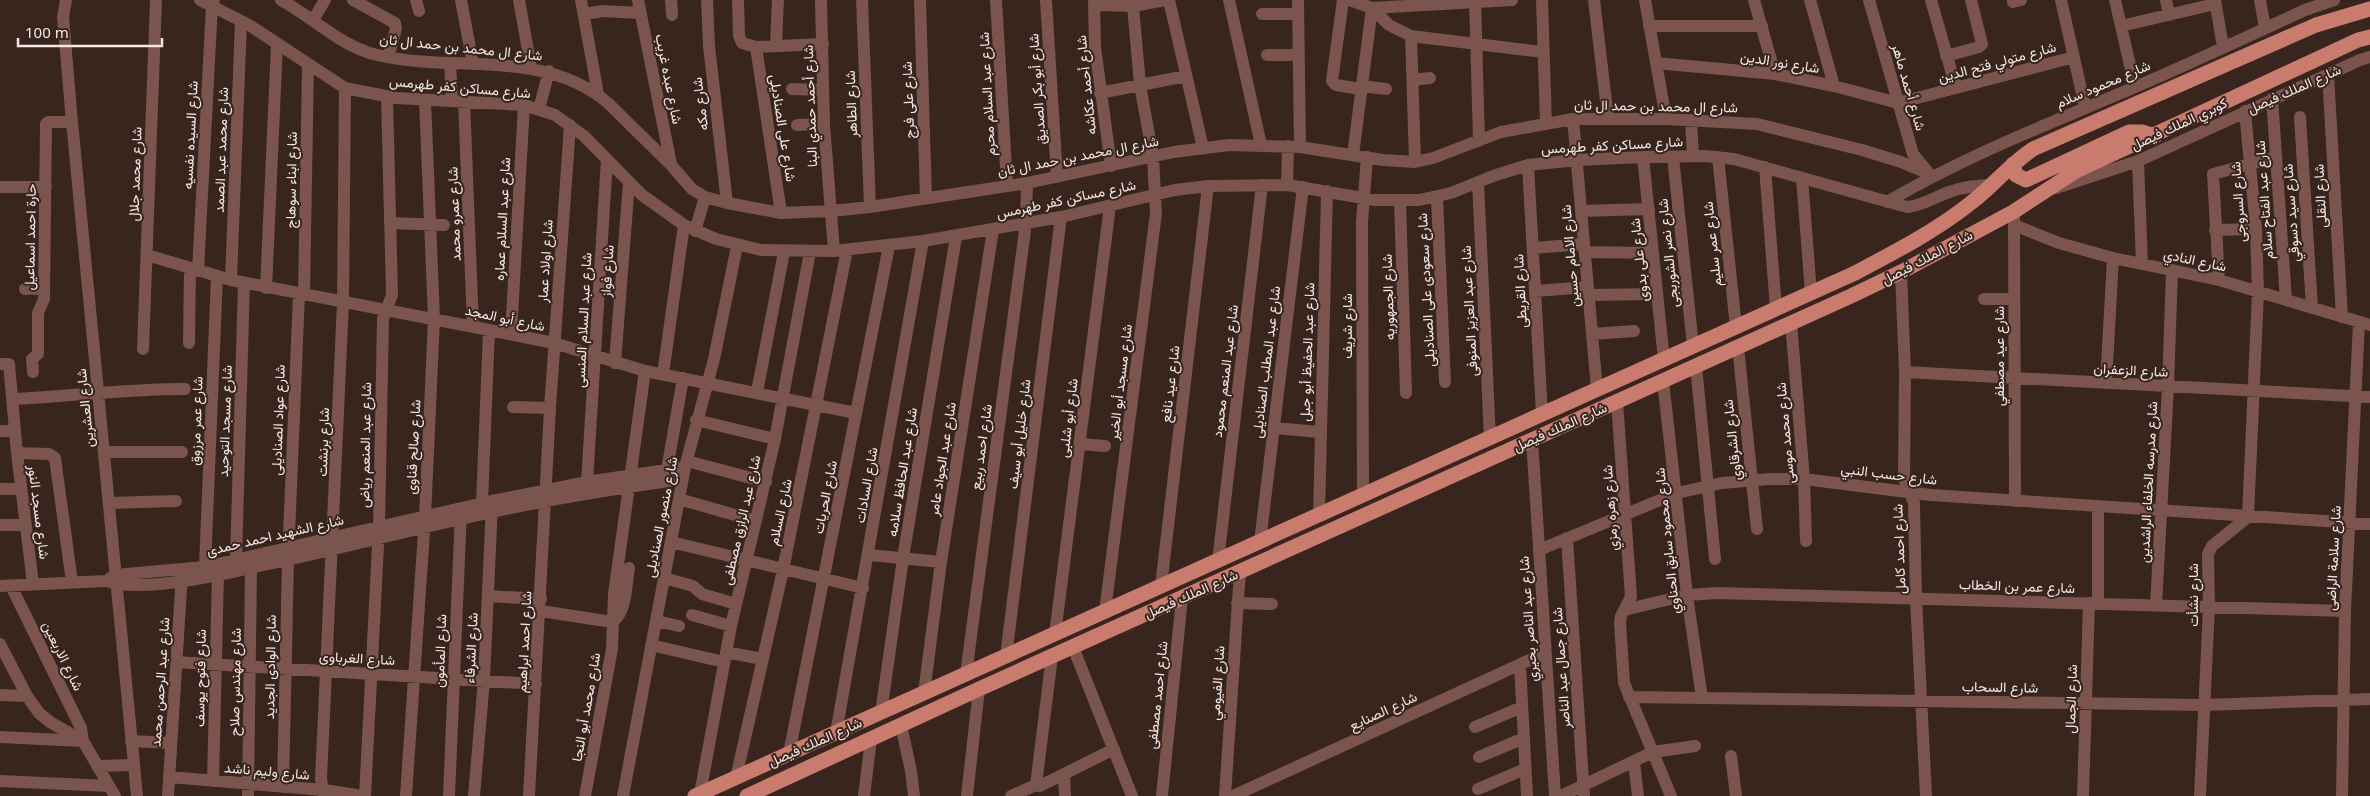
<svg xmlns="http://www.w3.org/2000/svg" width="2370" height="796" font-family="'Noto Sans',Vazirmatn,sans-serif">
  <rect width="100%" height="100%" fill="#37251e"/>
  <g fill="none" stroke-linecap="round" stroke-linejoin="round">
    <path stroke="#7a544d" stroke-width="12" d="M66,0l-3,17 9,105 65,674
      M200,0l49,25 96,63 51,10 128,7 31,10 29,21 58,59 42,30 32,14 45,11 73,1 89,-10 138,-24 114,-27 33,-4 79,-1 88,15h44l32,-7 42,-17 35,-11 49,-5 66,-3 62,-1 29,3 173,48c15,-1 28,-10 42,-15 14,-5 29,-7 44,-7
      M281,0c33,18 59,46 96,55 77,18 166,-7 231,48l63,62 21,24 13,8 22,6 54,10 50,-2 39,-4 157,-24 147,-31 55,-7 71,2 83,13 32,2 18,-4 68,-26 72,-13h93l91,5 105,26 39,12 31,13
      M353,0l42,23 1,6 -8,28
      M416,0l3,11
      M461,0l12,64
      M519,0l12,67
      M581,0l17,94
      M638,0l33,164
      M671,0l1,15
      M707,0l2,46 18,157
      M738,0l1,36 3,7 14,4 67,-3
      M821,0l3,124 10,127
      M862,0l8,207
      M920,0l6,198
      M996,0l11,185
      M1046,0l11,177
      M1094,0l1,47 16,119
      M1169,0l34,148
      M1229,0l32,145
      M1298,0l2,147
      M1343,0l-11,81 4,4 25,4
      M1350,0l22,8 140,-8
      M1475,0l4,141
      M1542,0l4,123
      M1594,0l14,118
      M1645,0l21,119
      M1754,0l21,74
      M1810,0l24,86
      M1869,0l44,154 14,17
      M1931,0l25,88
      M2061,0l24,107
      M2115,0l20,87
      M2166,0l3,15
      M2215,0l8,47
      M2260,0l5,28
      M2013,2l8,-2
      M1094,5l39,1 32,-6
      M1372,8l17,17 22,11 132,16
      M584,14l19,-3 38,2
      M1262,14h36
      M313,20l12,-20
      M1649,26h113
      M2121,26l94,-22
      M1411,36l4,126
      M776,45l2,-45
      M756,47l25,166
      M1267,55h30
      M1946,56l33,-9 3,-3 -11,-44
      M450,63l2,37
      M1656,63l119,11 59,12 64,17 176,-46
      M2328,74l14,243
      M1413,80l17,-2
      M1361,86l25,3
      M792,89l31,1
      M1100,93l86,-17
      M2272,99l14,201
      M464,101l9,225
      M539,109l10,-38
      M2300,117l12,191
      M1573,119l24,271
      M1691,120l2,36
      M797,125l27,-1
      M1353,155l19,-147
      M1643,157l21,203
      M1673,157l20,189
      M1718,157l18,170
      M2138,161l4,103
      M1528,165l14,249
      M1765,167l11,142
      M1802,178l9,115
      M1478,182l12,256
      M1287,185l1,-39
      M0,187h46
      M2056,188l82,-27 222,-101 10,-3
      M1437,197l8,185
      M1400,201l6,192
      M1887,202c80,-47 162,-78 248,-115 57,-24 113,-51 170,-77l29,-10
      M1581,211l68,-2
      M2014,218l1,283
      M390,223l54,2
      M2014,225l45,18 54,15 106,22 151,45
      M2215,230l41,-1
      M695,231l10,-34
      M1533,248l51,-4
      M1585,252l68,1
      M147,255l84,25 258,50 65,13 91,28 211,42
      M198,271l14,-266 2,-5
      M1901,272l4,100 -1,107 10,24 2,95 10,198
      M231,280l10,-259
      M2219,280l-6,-106 63,-17
      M266,288l11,-244
      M25,289l19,-1
      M1535,291l53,-4
      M304,295l4,-230
      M1588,295l69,-1
      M1984,299h30
      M1791,323l13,156 2,62
      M511,334l13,-229
      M1592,334l42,-3
      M189,343l1,-74
      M1738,347l19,182
      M143,349l13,-349
      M615,363l14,-181
      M0,364h9l8,89 16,131
      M1696,366l19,193
      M33,372l-1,-13 6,-5v-41l6,-14 2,-175 2,-2h24
      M1905,372l465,25
      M663,374l21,-149
      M1663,381l24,214 15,103
      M2106,383l7,-125
      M757,392l27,-140
      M12,399c58,-3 115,-10 173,-10
      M1617,402l14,195 -10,19 -1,7 4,60 47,113
      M513,407l37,1
      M696,420l79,19
      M1274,428l46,4
      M0,431h15
      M1532,440l23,356
      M1080,444l25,2
      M104,452h78
      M17,453l32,1 6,4 17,124
      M687,461l79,21
      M667,470l16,-92
      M587,482l20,-323
      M0,489h21
      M1363,495l-1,-273 5,-65
      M679,499l77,22
      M109,503l67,-2
      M482,503l7,-173
      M1319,515l8,-324
      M0,525h25
      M1567,538l17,258
      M671,542l192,46
      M1260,542l43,-355
      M1539,550l138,-57 45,-10 47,-4h35l127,16 439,29
      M869,555l72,7
      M236,560l8,-277
      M1218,561l44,-376
      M205,567l12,-291
      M110,578l15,-4 80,-7 287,-66 95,-19 98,-15
      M664,578l29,8 9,8 34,10
      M0,586l106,-5c39,12 113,-6 153,-15 78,-16 155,-38 233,-54 63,-14 127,-24 191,-33
      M1161,586l47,-400
      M488,596l53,3
      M1237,603l35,1
      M2098,604v-97
      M2156,605l12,-218 4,-116
      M1624,610l63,-15 30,-2 628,18
      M541,611l71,11c15,-9 14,-38 17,-54
      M1105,611l51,-398 -3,-56 -13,-72 -7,-79
      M692,615l39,11
      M656,621l23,5
      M1055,634l55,-428
      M0,644l27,52 12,17 11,9 33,19 32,55
      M651,645l73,17
      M1073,647l59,149
      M726,652l36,7
      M1006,656l55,-439
      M1052,656l-16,129 4,1 74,-37
      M176,662l360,22
      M1520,665l7,131
      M966,674l60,-451 1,-40
      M924,693l17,-131 52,-332
      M0,695l27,1
      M1629,697l576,8 165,-6
      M881,713l22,-155 53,-321
      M901,725l10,46 3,25
      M1475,727l47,-20
      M836,733l87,-492
      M0,737l83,4 -2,-13 -70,-142
      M131,741l40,2
      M789,754l100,-508
      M1731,756l5,40
      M1479,757l45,-19
      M1634,762l4,34
      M97,766l36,-1
      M1064,774l1,22
      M169,777l155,13 39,6
      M736,778l47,-208 64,-320
      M0,781l109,5
      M213,781l5,-206
      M283,787l5,-227 11,-266
      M1478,789l47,-20
      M700,794l31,-168 44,-187 35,-187
      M168,796l14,-223
      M248,796l3,-228
      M324,796l-3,-17 22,-476 2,-215
      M365,796l14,-269 4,-208 9,-24 -5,-198
      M406,796l19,-279 9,-198 -9,-219
      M449,796l12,-285
      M474,796l10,-116 8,-176
      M529,796l21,-388 20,-283
      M585,796l27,-147 2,-55 31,-223
      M623,796l62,-329 29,-108 23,-113
      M864,796l7,-57
      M967,796l12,-107
      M1011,796l25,-11
      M1162,796l20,-198
      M1225,796l15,-225
      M1233,796l312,-143
      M1561,796l92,-44 42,-6
      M2083,796l6,-193
      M2200,796l9,-189 -1,-53 4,-8 36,-29 10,-225 -2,-63 -11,-118
      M2342,796l3,-185 14,-289"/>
    <path stroke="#c97b6d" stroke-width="15" d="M2013,164l3,11 10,5 103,-48h13l13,4
      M695,796l1158,-522c40,-21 83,-43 119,-72 21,-16 38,-38 61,-53l283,-124 54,-16
      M747,796l232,-107 872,-393 50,-24 112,-60 63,-41 282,-131 12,-3"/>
  </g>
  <g text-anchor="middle" stroke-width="4" stroke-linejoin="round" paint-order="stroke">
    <g font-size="14" fill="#f5e8e3" stroke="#37251e">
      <text transform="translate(461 47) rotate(6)" y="5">شارع ال محمد بن حمد ال ثان</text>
      <text transform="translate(1780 62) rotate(9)" y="5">شارع نور الدين</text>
      <text transform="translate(1997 62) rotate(-15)" y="5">شارع متولي فتح الدين</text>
      <text transform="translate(669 79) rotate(79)" y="5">شارع عبده غريب</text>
      <text transform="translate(2103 84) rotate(-23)" y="5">شارع محمود سلام</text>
      <text transform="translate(1086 85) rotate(-96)" y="5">شارع أحمد عكاشه</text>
      <text transform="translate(460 87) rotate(5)" y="5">شارع مساكن كفر طهرمس</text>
      <text transform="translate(1909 87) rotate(74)" y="5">شارع أحمد ماهر</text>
      <text transform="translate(1037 89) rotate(-94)" y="5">شارع أبو بكر الصديق</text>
      <text transform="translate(2294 89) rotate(-24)" y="5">شارع الملك فيصل</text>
      <text transform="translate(987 94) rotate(-93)" y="5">شارع عبد السلام محرم</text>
      <text transform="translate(908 100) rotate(-92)" y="5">شارع على فرج</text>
      <text transform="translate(700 104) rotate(-97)" y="5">شارع مكه</text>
      <text transform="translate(851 104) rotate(-92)" y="5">شارع الطاهر</text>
      <text transform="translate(810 106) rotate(-92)" y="5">شارع أحمد حمدي البنا</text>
      <text transform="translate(1656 106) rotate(1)" y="5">شارع ال محمد بن حمد ال ثان</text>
      <text transform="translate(2179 124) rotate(-25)" y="5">كوبري الملك فيصل</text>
      <text transform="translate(783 128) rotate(81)" y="5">شارع على الصناديلى</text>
      <text transform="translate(190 135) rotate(-87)" y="5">شارع السيده نفسيه</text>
      <text transform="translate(1612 145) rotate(-3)" y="5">شارع مساكن كفر طهرمس</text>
      <text transform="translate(221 150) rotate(-88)" y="5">شارع محمد عبد الصمد</text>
      <text transform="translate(1078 156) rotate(-11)" y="5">شارع ال محمد بن حمد ال ثان</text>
      <text transform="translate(135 174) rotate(-88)" y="5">شارع محمد جلال</text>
      <text transform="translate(291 180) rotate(-89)" y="5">شارع ابناء سوهاج</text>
      <text transform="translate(2320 196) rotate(-93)" y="5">شارع النقلى</text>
      <text transform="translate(1066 199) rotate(-12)" y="5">شارع مساكن كفر طهرمس</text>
      <text transform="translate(2264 200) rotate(-94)" y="5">شارع عبد الفتاح سلام</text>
      <text transform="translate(2238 202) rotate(-94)" y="5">شارع السروجى</text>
      <text transform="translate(2291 213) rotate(-94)" y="5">شارع سيد دسوقي</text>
      <text transform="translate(454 214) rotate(-92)" y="5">شارع عمرو محمد</text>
      <text transform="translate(502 219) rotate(-87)" y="5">شارع عبد السلام عماره</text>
      <text transform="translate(30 237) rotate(-89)" y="5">حارة احمد اسماعيل</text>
      <text transform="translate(1712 244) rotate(-96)" y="5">شارع عمر سليم</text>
      <text transform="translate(1668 253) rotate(-96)" y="5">شارع نصر الشوربجى</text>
      <text transform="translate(1570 256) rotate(-95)" y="5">شارع الامام حسين</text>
      <text transform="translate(1927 257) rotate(-28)" y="5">شارع الملك فيصل</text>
      <text transform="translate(1639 260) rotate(-96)" y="5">شارع على بدوى</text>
      <text transform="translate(2195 260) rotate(12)" y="5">شارع النادي</text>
      <text transform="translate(545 261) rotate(-86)" y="5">شارع اولاد عمار</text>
      <text transform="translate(607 271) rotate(-86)" y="5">شارع فواز</text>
      <text transform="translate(1426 290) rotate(-93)" y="5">شارع سعودى على الصناديلى</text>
      <text transform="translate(1520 291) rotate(-93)" y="5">شارع القريطى</text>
      <text transform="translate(1388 297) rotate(-92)" y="5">شارع الجمهوريه</text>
      <text transform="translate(1469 311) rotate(-93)" y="5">شارع عبد العزيز المنوفى</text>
      <text transform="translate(505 318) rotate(12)" y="5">شارع أبو المجد</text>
      <text transform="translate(583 320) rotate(-87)" y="5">شارع عبد السلام المنسى</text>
      <text transform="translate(1347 326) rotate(-90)" y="5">شارع شريف</text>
      <text transform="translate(1307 352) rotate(-88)" y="5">شارع عبد الحفيظ أبو جبل</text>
      <text transform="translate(1999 356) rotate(-90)" y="5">شارع عيد مصطفي</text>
      <text transform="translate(1266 362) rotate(-83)" y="5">شارع عبد المطلب الصناديلى</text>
      <text transform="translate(2131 370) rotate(3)" y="5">شارع الزعفران</text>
      <text transform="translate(1225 371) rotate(-83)" y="5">شارع عبد المنعم محمود</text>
      <text transform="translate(1120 382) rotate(-83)" y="5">شارع مسجد أبو الخير</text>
      <text transform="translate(1170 384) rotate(-83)" y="5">شارع عيد نافع</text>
      <text transform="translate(85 408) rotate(-96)" y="5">شارع العشرين</text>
      <text transform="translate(1068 418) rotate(-83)" y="5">شارع أبو شلبى</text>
      <text transform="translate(278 420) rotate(-88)" y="5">شارع عواد الصناديلى</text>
      <text transform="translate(196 421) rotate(-88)" y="5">شارع عمر مرزوق</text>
      <text transform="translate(225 421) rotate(-88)" y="5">شارع مسجد التوحيد</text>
      <text transform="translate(1560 427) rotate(-24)" y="5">شارع الملك فيصل</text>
      <text transform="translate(1785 433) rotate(-95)" y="5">شارع محمد موسى</text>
      <text transform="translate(1019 434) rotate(-83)" y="5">شارع خليل أبو سيف</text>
      <text transform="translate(1732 440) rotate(-96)" y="5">شارع الشرقاوي</text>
      <text transform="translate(323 442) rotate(-88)" y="5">شارع برنشت</text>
      <text transform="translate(365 445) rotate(-89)" y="5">شارع عبد المنعم رياض</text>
      <text transform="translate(413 447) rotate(-87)" y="5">شارع صالح قناوى</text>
      <text transform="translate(981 447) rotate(-82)" y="5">شارع احمد ربيع</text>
      <text transform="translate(942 459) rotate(-81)" y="5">شارع عبد الجواد عامر</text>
      <text transform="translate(902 472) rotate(-81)" y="5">شارع عبد الحافظ سلامه</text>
      <text transform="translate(1889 474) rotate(7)" y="5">شارع حسب النبي</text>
      <text transform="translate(2148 482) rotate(-87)" y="5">شارع مدرسه الخلفاء الراشدين</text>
      <text transform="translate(866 485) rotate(-80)" y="5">شارع السادات</text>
      <text transform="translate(825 497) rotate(-79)" y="5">شارع الحريات</text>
      <text transform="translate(1610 508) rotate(-94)" y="5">شارع زهره رمزي</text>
      <text transform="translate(39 512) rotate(83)" y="5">شارع مسجد النور</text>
      <text transform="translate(780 512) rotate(-78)" y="5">شارع السلام</text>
      <text transform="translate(661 517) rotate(-79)" y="5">شارع منصور الصناديلى</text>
      <text transform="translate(741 520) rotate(-77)" y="5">شارع عبد الرازق مصطفى</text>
      <text transform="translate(275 535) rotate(-13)" y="5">شارع الشهيد احمد حمدى</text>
      <text transform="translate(1667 541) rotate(-96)" y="5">شارع محمود سابق الحناوي</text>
      <text transform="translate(1899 549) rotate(-92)" y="5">شارع احمد كامل</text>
      <text transform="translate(2333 558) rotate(-87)" y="5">شارع سلامة الراضى</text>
      <text transform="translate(2017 586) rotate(2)" y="5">شارع عمر بن الخطاب</text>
      <text transform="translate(1191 594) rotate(-24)" y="5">شارع الملك فيصل</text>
      <text transform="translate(2193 595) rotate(-90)" y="5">شارع نشأت</text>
      <text transform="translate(1528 619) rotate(-94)" y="5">شارع عبد الناصر بحيري</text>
      <text transform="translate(524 642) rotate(-87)" y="5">شارع احمد ابراهيم</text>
      <text transform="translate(471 648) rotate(-87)" y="5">شارع الشرفاء</text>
      <text transform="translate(440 651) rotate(-88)" y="5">شارع المأمون</text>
      <text transform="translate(63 656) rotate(64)" y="5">شارع الاربعين</text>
      <text transform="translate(357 658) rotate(3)" y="5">شارع الغرباوى</text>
      <text transform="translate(270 667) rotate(-89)" y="5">شارع الوادى الجديد</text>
      <text transform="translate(1561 668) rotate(-94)" y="5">شارع جمال عبد الناصر</text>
      <text transform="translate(200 678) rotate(-89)" y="5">شارع فتوح يوسف</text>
      <text transform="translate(160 682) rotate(-86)" y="5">شارع عبد الرحمن محمد</text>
      <text transform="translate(235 682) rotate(-89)" y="5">شارع مهندس صلاح</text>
      <text transform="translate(1217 683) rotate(-86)" y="5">شارع الفيومي</text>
      <text transform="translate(2000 687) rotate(1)" y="5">شارع السحاب</text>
      <text transform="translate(1157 695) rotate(-84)" y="5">شارع احمد مصطفى</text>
      <text transform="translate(2071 699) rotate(-88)" y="5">شارع الجمال</text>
      <text transform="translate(586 707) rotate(-80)" y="5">شارع محمد أبو النجا</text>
      <text transform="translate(1383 711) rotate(-25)" y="5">شارع الصنايع</text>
      <text transform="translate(815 742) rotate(-24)" y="5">شارع الملك فيصل</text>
      <text transform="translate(267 771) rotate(5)" y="5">شارع وليم ناشد</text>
    </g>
  </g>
  <path d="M18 38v8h144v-8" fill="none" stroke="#f5e8e3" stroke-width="2.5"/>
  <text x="25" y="38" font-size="15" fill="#f5e8e3" stroke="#37251e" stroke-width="4" paint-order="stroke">100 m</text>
</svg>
